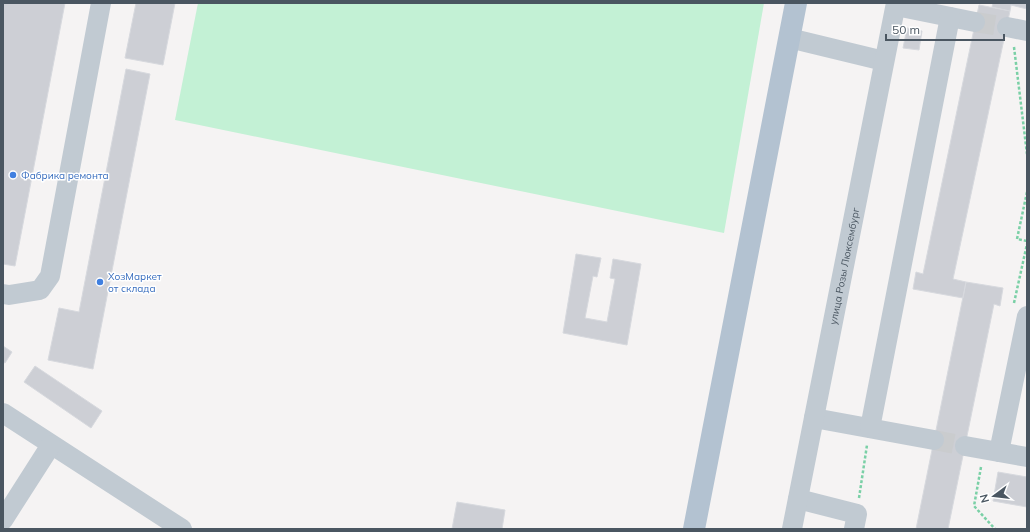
<svg xmlns="http://www.w3.org/2000/svg" width="1030" height="532" font-family="Mulish,sans-serif">
  <rect width="100%" height="100%" fill="#f5f3f3"/>
  <path fill="#c3f1d5" d="M198,3h566l-40,230 -549,-113z"/>
  <path fill="#cdcfd5" stroke="#d7d9de" d="M3,3h62l-50,263 -12,-2z
    M136,3h39l-12,62 -38,-7z
    M993,3h34v6l-16,-4 -1,6 -18,-4z
    M979,5l31,6 -57,268 13,3 -3,16 -50,-9 3,-17 7,2z
    M907,28l15,3 -3,19 -16,-2z
    M126,69l24,5 -57,295 -45,-9 11,-52 20,4z
    M576,254l25,4 -4,19 -4,-1 -8,42 22,4 8,-43 -5,-1 3,-19 28,5 -14,81 -64,-12z
    M966,282l37,6 -3,18 -6,-2 -46,225h-32z
    M3,346l9,6 -7,11 -2,-1z
    M35,366l67,45 -11,17 -67,-46z
    M998,472l29,5v30l-34,-6z
    M457,502l48,8 -3,19h-50z"/>
  <g fill="none" stroke-linecap="round" stroke-linejoin="round">
    <path stroke="#caccce" stroke-width="20" stroke-dasharray="20 10" stroke-linecap="butt" d="M975,22l32,5
      M934,440l31,6"/>
    <path stroke="#7ad0a6" stroke-width="2.5" stroke-dasharray="3 2" stroke-linecap="butt" d="M1014,47l13,107
      M1027,192l-10,47 10,2
      M1014,303l13,-59
      M981,467l-7,39 21,23
      M859,498l8,-53"/>
    <g stroke="#c1cad2" stroke-width="20">
      <path d="M896,6l79,16"/>
      <path d="M1007,27l20,4"/>
      <path d="M789,38l95,23"/>
      <path d="M3,294l6,1 31,-5 10,-14 51,-273"/>
      <path d="M3,413l179,116"/>
      <path d="M814,418l120,22"/>
      <path d="M870,428l80,-411"/>
      <path d="M965,446l62,11"/>
      <path d="M999,452l28,-136"/>
      <path d="M798,499l59,15 -3,15"/>
      <path d="M3,520l48,-75"/>
      <path id="s1" d="M792,529l104,-526"/>
    </g>
    <path stroke="#b3c2d1" stroke-width="22" d="M694,529l102,-526"/>
  </g>
  <g fill="#3f7fe0" stroke="#fff" stroke-width="1.5">
    <circle cx="13" cy="175" r="4"/>
    <circle cx="100" cy="282" r="4"/>
  </g>
  <g text-anchor="middle" stroke-width="3" stroke-linejoin="round" paint-order="stroke">
    <g font-size="10" fill="#366cbe" stroke="#fff" text-anchor="start">
      <text x="21" y="179">Фабрика ремонта</text>
      <text x="108" y="280">ХозМаркет<tspan x="108" dy="12">от склада</tspan></text>
    </g>
    <g font-size="10" fill="#4a5661" stroke="#fff">
      <text dy="4" stroke="none"><textPath href="#s1" startOffset="268">улица Розы Люксембург</textPath></text>
    </g>
  </g>
  <rect width="1030" height="532" fill="none" stroke="#4a5661" stroke-width="8"/>
  <g transform="translate(994 496) rotate(255)" stroke="#ffffff" stroke-width="3" paint-order="stroke">
  <path d="M0-3L7 15L0 10L-7 15Z" fill="#4a5661"/>
  <text y="-6" font-size="11" font-weight="bold" text-anchor="middle" fill="#4a5661">N</text>
  </g>
  <path d="M886 34v6h118v-6" fill="none" stroke="#4a5661" stroke-width="2"/>
  <text x="892" y="34" font-size="12" fill="#4a5661" stroke="#ffffff" stroke-width="3" paint-order="stroke">50 m</text>
</svg>
